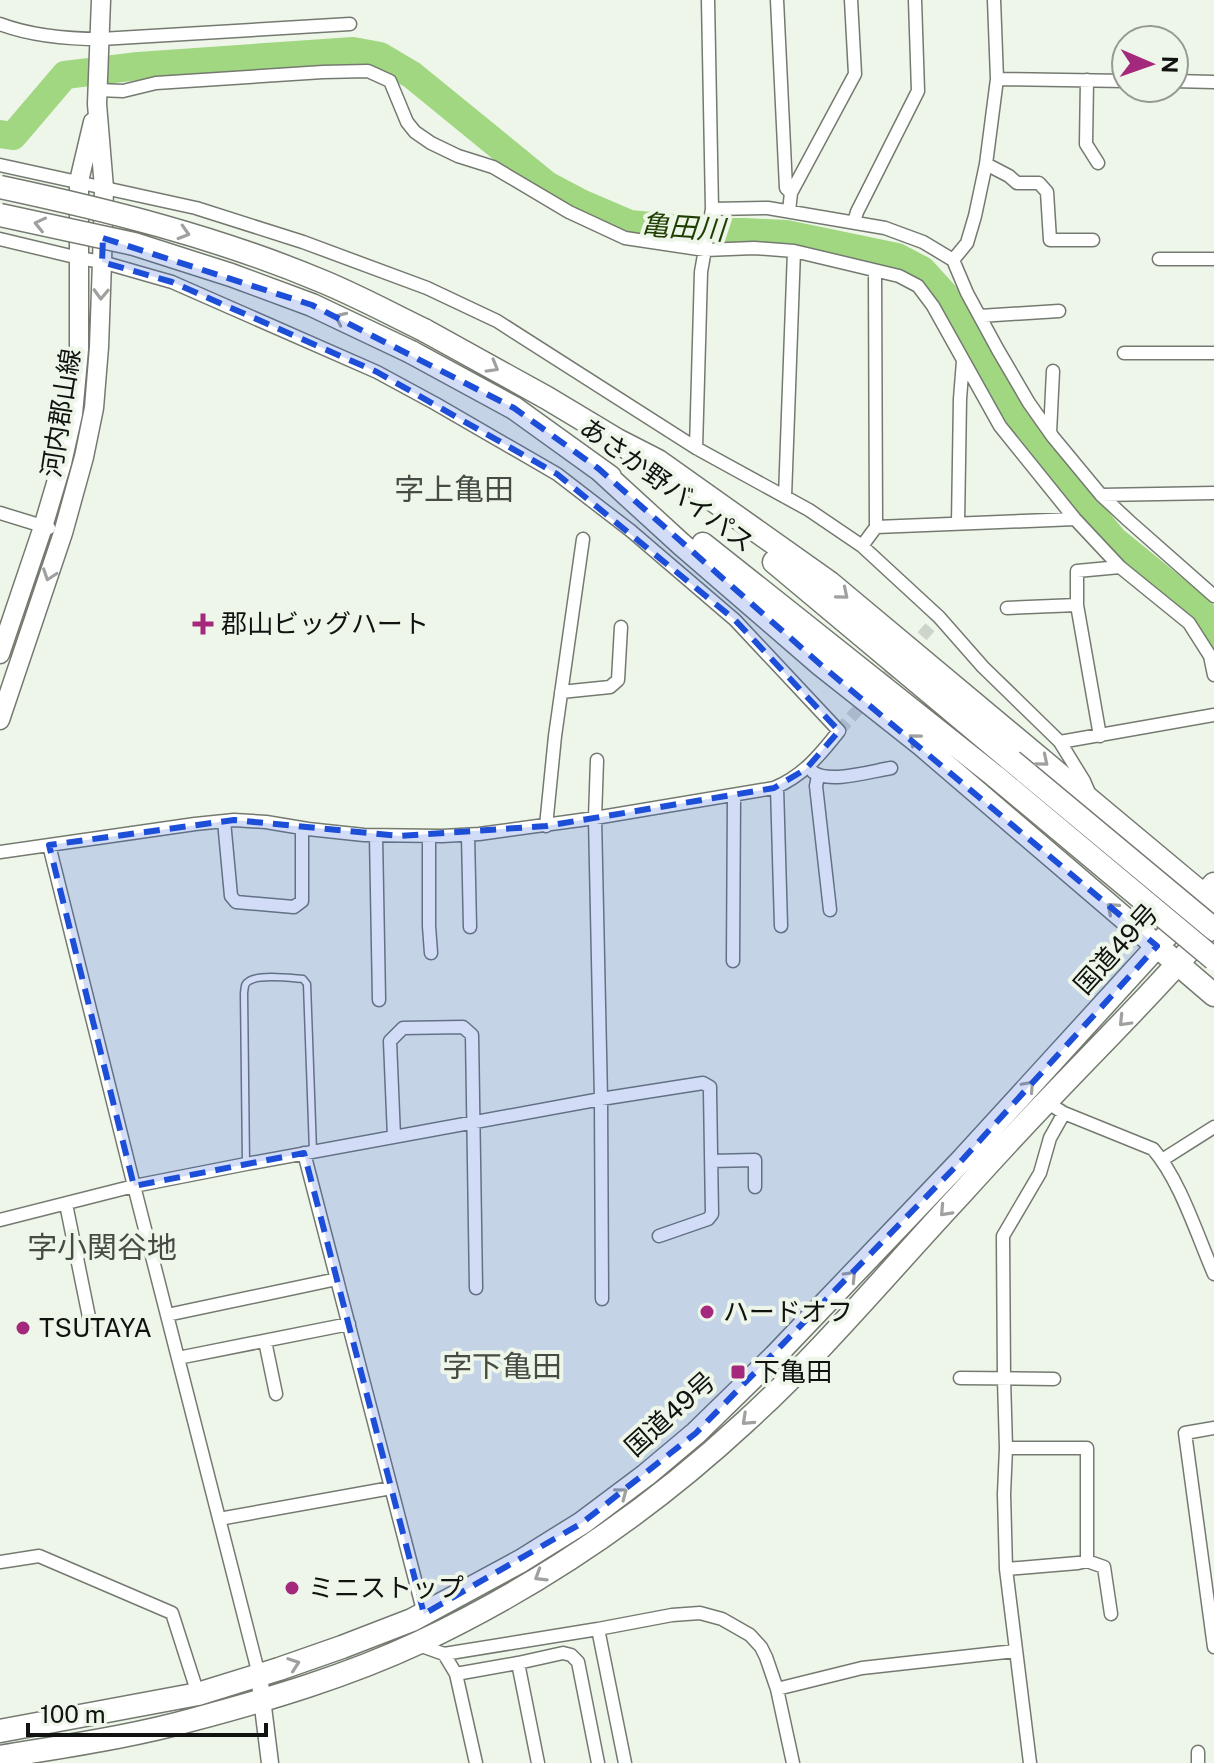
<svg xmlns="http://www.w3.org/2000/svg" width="1214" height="1763" font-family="'Public Sans','Noto Sans JP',sans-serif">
  <rect width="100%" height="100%" fill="#eef6ea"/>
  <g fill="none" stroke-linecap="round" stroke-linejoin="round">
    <path stroke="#a2d782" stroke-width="28" d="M0,134l13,2 52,-61 73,-9 215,-15 27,5 32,19 135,110 34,18 49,21 85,8h30l41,2 111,23 25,13 22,24 51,92 27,42 25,33 67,79 87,71 13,25"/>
    <path stroke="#cdd4c9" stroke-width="12" stroke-dasharray="12 6" stroke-linecap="butt" d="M839,731l100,-114"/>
    <defs>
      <path id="service" d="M246,1164l-2,-171c1,-6 0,-9 5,-12 10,-7 41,-3 54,-2l4,5 6,167"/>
      <path id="minor" d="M777,0l9,188 5,5
        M0,24c32,12 67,15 101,15l249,-15
        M997,79l129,2
        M1087,80l-1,64 12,19
        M1174,81l40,1
        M98,90l25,1 33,-8 167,-11 45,-1 22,10 17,41 8,10 16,11 27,13 35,11 76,45 56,26 80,12 49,-2 40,3 105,25 19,10 15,20 67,120 75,93 45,48 69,56 21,33 4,19
        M986,164l23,12 8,7h22l8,9 3,48h43
        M0,165l196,43 107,34 124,46 70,33 199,127 113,62 53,36 77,71 44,50 77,75 154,-27
        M712,209l56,-1 117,20 38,14 30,18 14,33 31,57 31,53 24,34 48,58 28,26 85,75
        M789,211l2,-18 64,-119 -4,-74
        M854,222l3,-10 61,-121 -3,-91
        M0,239l79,19 23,4 70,20 205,90 59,32 121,70 74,57 104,89 104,111c-19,24 -36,45 -65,57l-179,30 -116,16 -37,2 -78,-1 -56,-6 -42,-7 -32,-2 -39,4 -195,28
        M1159,259h55
        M953,260l14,-17 8,-27 11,-52 11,-85 -3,-79
        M875,271l1,256
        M980,316l79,-5
        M1124,353h90
        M1050,433l3,-62
        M696,448l5,-176 11,-63 -4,-209
        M1101,495l113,-2
        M785,497l9,-246
        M0,513l49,15
        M958,523l2,-124 3,-38
        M862,546l14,-19 199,-8
        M1007,608l70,-3
        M561,692l49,-5 8,-7 3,-53
        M1100,736l-23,-131v-34l43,-4
        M1060,742l24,39 6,14
        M597,760l-2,58 6,281 1,200
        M813,772c16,12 59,-1 78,-4
        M818,776l-2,10 14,124
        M777,787l4,139
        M224,821l7,75 5,6 58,5 8,-6v-73
        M546,826l9,-90 28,-197
        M468,835l2,92
        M376,836l3,164
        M429,836v90l2,27
        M49,845l85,341 125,489
        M733,961l1,-166
        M1046,1102l18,11 89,36c27,31 44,86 61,125
        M394,1137l-4,-96 13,-13 60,-1 9,8 4,253
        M304,1153l120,461
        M1162,1160l52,-33
        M711,1161l44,-1v27
        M66,1204l24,118
        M0,1220l134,-34 112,-22 355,-65 102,-16 7,4v4l2,123 -4,5 -49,17
        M167,1315l170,-36
        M265,1341l11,53
        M178,1358l171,-34
        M960,1378l94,1
        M1214,1428l-29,5 29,214
        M219,1519l172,-31
        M1087,1561l17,6 7,47
        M0,1562l39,-6 133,57 26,81
        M1006,1569l72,-6 9,-2v-113h-81
        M598,1629l27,134
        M416,1644l28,10 154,-25 74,-14 28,-2 22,6 28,16 11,12 5,10 11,32 16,74
        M444,1654l12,20 20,89
        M518,1663l20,100
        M456,1674l62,-11 45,-10 8,2 7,7 20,101
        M777,1689l85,-21 153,-17
        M1030,1763l-24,-194 -2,-75 2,-46 -2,-69 -1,-143 37,-63 10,-35 14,-25
        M1198,1763v-11"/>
      <path id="tertiary" d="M259,1675l11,88"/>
      <path id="secondary" d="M0,654l43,-127 19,-64 11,-49 6,-65v-168l14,-59
        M0,720l63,-187 21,-76 10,-49 5,-61 3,-85 2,-74 -7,-84 4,-104"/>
      <path id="trunk" d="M424,330l123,68 70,42 10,8
        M411,352l103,56 96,69
        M617,440l41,21 172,122 382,319
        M599,469l82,75 140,121 101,80 292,250
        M703,544l293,233
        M774,562l238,199
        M0,1731l198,-37 81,-25 63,-22 70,-27 109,-59 61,-38 64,-48 50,-42 79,-77 188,-197 251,-275
        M0,1757c65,-11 131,-20 195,-38 75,-20 152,-43 223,-76 119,-56 231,-132 327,-221 77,-70 144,-151 215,-227 29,-32 58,-64 88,-95 56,-59 114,-116 166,-178"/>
    </defs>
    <use href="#service" stroke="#747a70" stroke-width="9"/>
    <use href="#minor" stroke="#747a70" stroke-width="15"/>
    <use href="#tertiary" stroke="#747a70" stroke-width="19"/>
    <use href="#secondary" stroke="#747a70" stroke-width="21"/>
    <use href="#trunk" stroke="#747a70" stroke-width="25"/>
    <use href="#service" stroke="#fff" stroke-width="6"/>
    <use href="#minor" stroke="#fff" stroke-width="12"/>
    <use href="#tertiary" stroke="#fff" stroke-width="16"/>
    <use href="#secondary" stroke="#fff" stroke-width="18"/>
    <use href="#trunk" stroke="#fff" stroke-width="22"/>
    <defs>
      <path id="trunk-bridge" d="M0,187c108,23 216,50 319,93 35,14 70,33 105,50
        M0,215l134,29 97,31 81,30 99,47
        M1012,761l202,168
        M996,777l218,182"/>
    </defs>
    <use href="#trunk-bridge" stroke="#747a70" stroke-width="25" stroke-linecap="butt"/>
    <use href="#trunk-bridge" stroke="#fff" stroke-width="22"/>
  </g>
  <defs><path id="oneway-chevron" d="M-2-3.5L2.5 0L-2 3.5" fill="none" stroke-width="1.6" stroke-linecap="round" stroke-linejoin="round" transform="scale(2)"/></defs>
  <g stroke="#9fa19f">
    <use href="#oneway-chevron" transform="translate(40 224) rotate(-167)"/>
    <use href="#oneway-chevron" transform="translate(184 233) rotate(17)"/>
    <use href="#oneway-chevron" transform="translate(101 294) rotate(92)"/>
    <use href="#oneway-chevron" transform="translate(340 318) rotate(-155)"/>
    <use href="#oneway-chevron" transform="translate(493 367) rotate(30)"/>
    <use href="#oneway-chevron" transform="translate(49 575) rotate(109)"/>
    <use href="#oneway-chevron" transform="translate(843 594) rotate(40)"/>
    <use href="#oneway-chevron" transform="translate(914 739) rotate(-141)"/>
    <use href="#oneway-chevron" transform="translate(1043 761) rotate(40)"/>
    <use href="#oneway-chevron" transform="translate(1112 908) rotate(-139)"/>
    <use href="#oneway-chevron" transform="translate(1124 1021) rotate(134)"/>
    <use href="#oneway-chevron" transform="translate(1029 1086) rotate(-48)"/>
    <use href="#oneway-chevron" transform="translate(945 1211) rotate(133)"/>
    <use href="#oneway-chevron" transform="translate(851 1276) rotate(-46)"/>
    <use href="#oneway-chevron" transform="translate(747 1420) rotate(137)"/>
    <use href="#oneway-chevron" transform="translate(622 1493) rotate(-37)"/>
    <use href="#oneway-chevron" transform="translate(540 1576) rotate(148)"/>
    <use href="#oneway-chevron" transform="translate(294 1664) rotate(-19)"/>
  </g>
  <path fill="#1d4ed8" fill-opacity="0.2" stroke="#1d4ed8" stroke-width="6" stroke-dasharray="16 10" stroke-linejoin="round" d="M103,238l209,67 202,103 85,61 222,196 336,281 -194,213 -267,274 -114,90 -158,91 -120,-461 -170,33 -85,-341 185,-25 166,16 146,-10 228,-38 32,-19 33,-38 -104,-111 -178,-146 -180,-102 -205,-90 -70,-20z"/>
  <g fill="#a4287b" stroke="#eef6ea" stroke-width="3">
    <path d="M199 612h8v8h8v8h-8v8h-8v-8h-8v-8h8z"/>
    <circle cx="707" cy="1312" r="8"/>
    <circle cx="23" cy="1328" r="8"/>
    <rect x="730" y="1364" width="16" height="16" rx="4"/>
    <circle cx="292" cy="1588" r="8"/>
  </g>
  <g text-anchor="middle" stroke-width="8" stroke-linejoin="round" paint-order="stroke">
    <g font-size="26" fill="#10130f" stroke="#eef6ea">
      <text transform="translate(61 413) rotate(-81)" y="9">河内郡山線</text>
      <text transform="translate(667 485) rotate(36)" y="9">あさか野バイパス</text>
      <text transform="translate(1116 949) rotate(-48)" y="9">国道49号</text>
      <text transform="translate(670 1414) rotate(-42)" y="9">国道49号</text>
    </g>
    <g font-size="26" fill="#10130f" stroke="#eef6ea" text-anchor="start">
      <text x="221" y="633">郡山ビッグハート</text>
      <text x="723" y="1321">ハードオフ</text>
      <text x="39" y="1337">TSUTAYA</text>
      <text x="754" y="1381">下亀田</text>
      <text x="308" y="1597">ミニストップ</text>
    </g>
    <g font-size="28" font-style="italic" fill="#1f3f01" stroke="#eef6ea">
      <text transform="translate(683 227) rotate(4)" y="10">亀田川</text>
    </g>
    <g font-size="30" fill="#464c43" stroke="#eef6ea">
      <text x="454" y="500">字上亀田</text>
      <text x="102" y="1258">字小関谷地</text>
      <text x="502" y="1377">字下亀田</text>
    </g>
  </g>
  <g transform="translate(1150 64) rotate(92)"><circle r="38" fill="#eef6ea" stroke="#959b92" stroke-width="2"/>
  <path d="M0-6L14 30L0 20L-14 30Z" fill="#a4287b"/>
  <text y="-12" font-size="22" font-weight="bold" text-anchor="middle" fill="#10130f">N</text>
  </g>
  <path d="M28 1723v12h238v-12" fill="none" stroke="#10130f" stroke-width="4"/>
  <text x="40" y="1723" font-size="24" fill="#10130f" stroke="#eef6ea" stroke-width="6" paint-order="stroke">100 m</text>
</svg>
